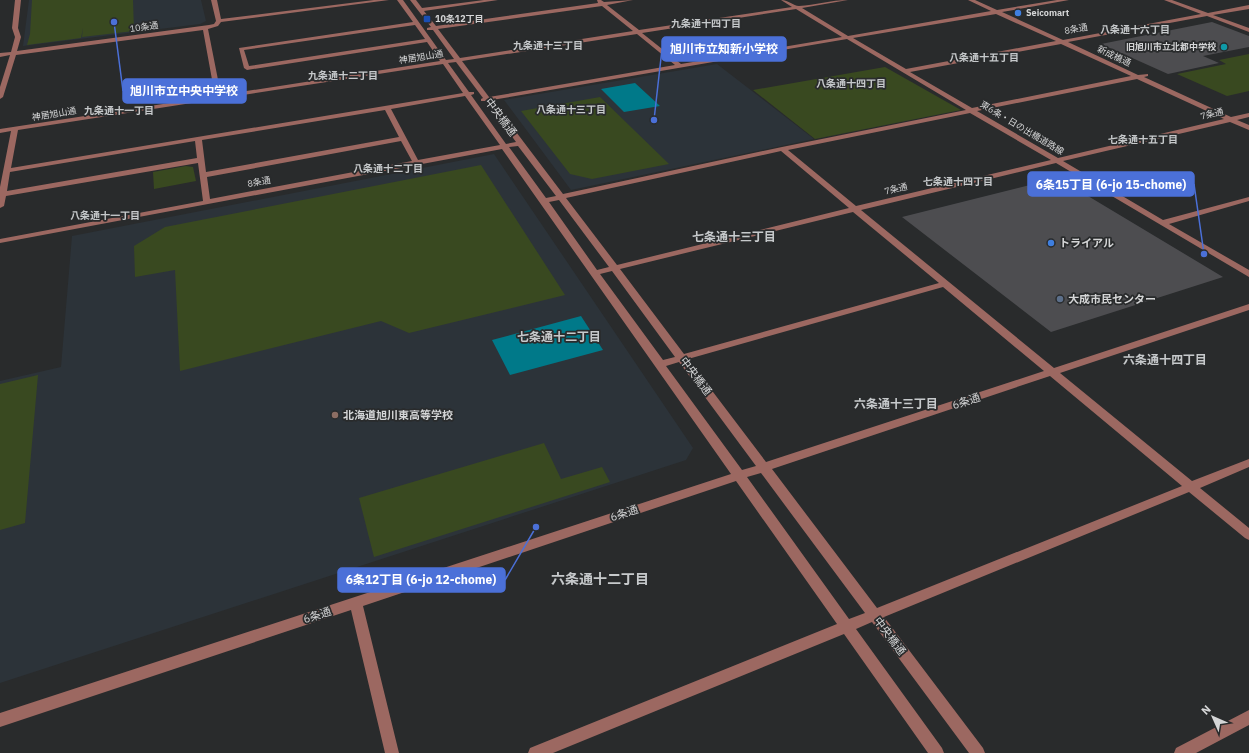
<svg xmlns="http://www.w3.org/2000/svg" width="1249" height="753" font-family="'IBM Plex Sans','Noto Sans JP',sans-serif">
  <rect width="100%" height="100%" fill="#292b2c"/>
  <path fill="#2c3339" d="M29,0h172l5,21 -6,3 -177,22z
    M717,64l97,75 -243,51 -67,-90z
    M494,154l199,294 -7,12 -686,223v-302l61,-14 11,-131z"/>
  <path fill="#394920" d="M32,0h101l1,31 -52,6 1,-9 -2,10 -54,7 3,-11z
    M1249,54v37l-22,5 -50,-22 49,-10 -7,-4z
    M885,67l76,43 -146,29 -62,-49z
    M600,97l69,67 -77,15 -22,-5 -49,-63z
    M481,165l84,130 -156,38 -28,-12 -201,50 -5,-101 -40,7 -1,-31 31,-19z
    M186,166l7,1 3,14 -42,8 -1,-17z
    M38,375l-13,148 -25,7v-146z
    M544,443l17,36 41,-12 8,15 -236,75 -15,-59z"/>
  <path fill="#007989" d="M635,83l25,23 -36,6 -23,-23z
    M581,316l22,34 -93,25 -18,-35z"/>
  <path fill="#4d4d50" d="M1212,22l37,14v11l-46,9 16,7 -51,11 -67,-30z
    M1058,178l165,99 -172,55 -149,-115z"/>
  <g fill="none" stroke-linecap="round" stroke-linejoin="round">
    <path fill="#9c6861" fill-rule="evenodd" d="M15,0h6l-3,28 3,9 -4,14 192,-26 5,-1 2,-3 -5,-21h6l4,19 153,-19h15l-168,22 -3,4 -10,3 13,66 219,-34 -13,-19 -180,28 -3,-2 -5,-20 174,-26 -16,-22h6l43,60 8,-1 -21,-29h-6v-2l4,-1 -21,-27h6l6,8 62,-8h14l-74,11 12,15 162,-23 -1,-3h4l3,2 29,-2 -26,5 32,25 153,-23 -11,-7c8,0 12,6 18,6 16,-1 32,-6 49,-6l-46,8 46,28 143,-25 -23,-11h7l22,10 60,-10h12l-67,12 61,28 138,-26 -37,-14h8l36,13 41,-8v4l-36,6 36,13v4l-42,-16 -139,26 70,33 10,-1v2l-4,1 87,40 18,-4v4l-12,3 12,5v5l-19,-8 -167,39 100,59 86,-23v4l-80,23 80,46v7l-193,-114 -195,47 193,158 195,-64v6l-189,63 132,108 57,-22v8l-49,21 49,40v12l-4,-2 -56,-46 -305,125 99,131 2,5h-16l-97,-131 -16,7 86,119 2,5h-16l-84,-119 -291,119h-25l2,-5 307,-124 -101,-143 -373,125 36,147h-14l-34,-143 -351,117v-14l731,-239 -229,-325 -502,94v-4l203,-38 -5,-38 -192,33 -2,10 -4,2v-21l11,-56 -11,2v-4l215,-33 -12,-66 -187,25 -13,42 -3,2v-12l10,-32 -10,2v-4l11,-1 4,-15 -3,-9zM602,6l31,25 -173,27 -22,-29zM796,9l46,28 -161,27 -39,-31zM996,14l60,27 -150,28 -53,-31zM415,25l10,14 -176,27 -5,-16zM637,34l38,31 -186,32 -27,-36zM847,39l119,71 -184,37 -219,47 -71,-94zM1061,44l70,32 -159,32 -62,-36zM456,62l27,36 -2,1v2h5l30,41 -10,2 -35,-49 3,-1v-2h-5l-21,-29zM443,64l20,29 -452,75 7,-38zM1137,79l87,40 -166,39 -81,-47zM465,96l35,49 -82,15 -27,-51zM385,110l14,27 -193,35 -4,-32zM970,113l81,47 -195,46 -68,-56zM195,141l2,17 -190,33 3,-19zM401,141l11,20 -202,38 -3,-22zM518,146l38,50 -10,2 -37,-51zM781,151l68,57 -232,57 -51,-67zM559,200l50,67 -12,3 -48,-68zM853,212l86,71 -255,71 -64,-85zM612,271l63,86 -12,3 -63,-86zM943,287l101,84 -278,91 -78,-103zM679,362l77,104 -14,4 -76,-104zM1050,376l132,110 -305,122 -105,-139zM761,473l104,140 -16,6 -102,-142z
      M1249,710v15l-53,28h-22l2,-5z"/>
  </g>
  <g fill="#3f7fe0" stroke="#292b2c" stroke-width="1.5">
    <circle cx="1018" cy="13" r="4"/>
    <circle cx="1051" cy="243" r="4"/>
  </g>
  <rect fill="#1a4fb4" stroke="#292b2c" stroke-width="1.5" x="423" y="15" width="8" height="8" rx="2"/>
  <circle fill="#0f9aa8" stroke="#292b2c" stroke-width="1.5" cx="1224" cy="47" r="4"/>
  <circle fill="#5c6f8a" stroke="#292b2c" stroke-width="1.5" cx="1060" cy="299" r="4"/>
  <circle fill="#8d6e63" stroke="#292b2c" stroke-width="1.5" cx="335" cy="415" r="4"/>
  <g text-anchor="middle" stroke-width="3.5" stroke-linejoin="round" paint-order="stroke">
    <g font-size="9" font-weight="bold" fill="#d4d5d6" stroke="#292b2c" text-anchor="start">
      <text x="1026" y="16">Seicomart</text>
      <text x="435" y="22">10条12丁目</text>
      <text x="1216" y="50" text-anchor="end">旧旭川市立北都中学校</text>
    </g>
    <g font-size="9" fill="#d4d5d6" stroke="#292b2c">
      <text transform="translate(144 27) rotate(-8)" y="3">10条通</text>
      <text transform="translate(1076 29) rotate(-10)" y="3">8条通</text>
      <text transform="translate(1114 56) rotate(25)" y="3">新成橋通</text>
      <text transform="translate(421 57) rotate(-9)" y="3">神居旭山通</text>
      <text transform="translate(54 114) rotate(-9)" y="3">神居旭山通</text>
      <text transform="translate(1212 114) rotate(-13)" y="3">7条通</text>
      <text transform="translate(1022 128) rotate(31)" y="3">東6条・日の出橋道路線</text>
      <text transform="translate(259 182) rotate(-10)" y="3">8条通</text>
      <text transform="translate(896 189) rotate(-13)" y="3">7条通</text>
    </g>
    <g font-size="10" font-weight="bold" fill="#c6c9cb" stroke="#292b2c">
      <text x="706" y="27">九条通十四丁目</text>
      <text x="1135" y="33">八条通十六丁目</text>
      <text x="548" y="49">九条通十三丁目</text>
      <text x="984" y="61">八条通十五丁目</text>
      <text x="343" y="79">九条通十二丁目</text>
      <text x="851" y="87">八条通十四丁目</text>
      <text x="571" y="113">八条通十三丁目</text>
      <text x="119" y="114">九条通十一丁目</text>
      <text x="1143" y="143">七条通十五丁目</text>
      <text x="388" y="172">八条通十二丁目</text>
      <text x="958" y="185">七条通十四丁目</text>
      <text x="105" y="219">八条通十一丁目</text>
    </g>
    <g font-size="11" fill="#d4d5d6" stroke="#292b2c">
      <text transform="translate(501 117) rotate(53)" y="4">中央橋通</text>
      <text transform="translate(696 376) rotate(53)" y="4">中央橋通</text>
      <text transform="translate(966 401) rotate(-18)" y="4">6条通</text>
      <text transform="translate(624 513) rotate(-18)" y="4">6条通</text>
      <text transform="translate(317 615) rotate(-18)" y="4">6条通</text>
      <text transform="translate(890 636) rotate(53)" y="4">中央橋通</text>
    </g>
    <g font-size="11" font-weight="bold" fill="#d4d5d6" stroke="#292b2c" text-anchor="start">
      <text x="1059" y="247">トライアル</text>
      <text x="1068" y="303">大成市民センター</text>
      <text x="343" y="419">北海道旭川東高等学校</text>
    </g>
    <g font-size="12" font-weight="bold" fill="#c6c9cb" stroke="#292b2c">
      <text x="734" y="241">七条通十三丁目</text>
      <text x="559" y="341">七条通十二丁目</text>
      <text x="1165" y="364">六条通十四丁目</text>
      <text x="896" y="408">六条通十三丁目</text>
    </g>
    <g font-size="14" font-weight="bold" fill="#c6c9cb" stroke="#292b2c">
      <text x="600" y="584">六条通十二丁目</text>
    </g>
  </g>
  <path fill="none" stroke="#4b70d8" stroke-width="1.5" d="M654 120L662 49M114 22L123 91M1204 254L1194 184M536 527L505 580"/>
  <g fill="#4b70d8" stroke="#292b2c" stroke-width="1.5">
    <circle cx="654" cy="120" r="4"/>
    <circle cx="114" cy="22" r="4"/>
    <circle cx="1204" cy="254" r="4"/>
    <circle cx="536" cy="527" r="4"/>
  </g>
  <g fill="#4b70d8" stroke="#4b70d8" stroke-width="1.5">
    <rect x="662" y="37" width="124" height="24" rx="4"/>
    <rect x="123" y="79" width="123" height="24" rx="4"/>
    <rect x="1028" y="172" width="166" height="24" rx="4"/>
    <rect x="338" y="568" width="167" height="24" rx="4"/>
  </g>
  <g font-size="12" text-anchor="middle" font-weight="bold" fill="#fff">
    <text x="724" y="53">旭川市立知新小学校</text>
    <text x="184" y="95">旭川市立中央中学校</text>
    <text x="1111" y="189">6条15丁目 (6-jo 15-chome)</text>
    <text x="421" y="584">6条12丁目 (6-jo 12-chome)</text>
  </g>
  <g transform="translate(1213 717) rotate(315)" stroke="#292b2c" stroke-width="3" paint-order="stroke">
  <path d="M0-3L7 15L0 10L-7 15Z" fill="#d4d5d6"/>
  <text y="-6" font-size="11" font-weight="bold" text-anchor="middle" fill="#d4d5d6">N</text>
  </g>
</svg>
